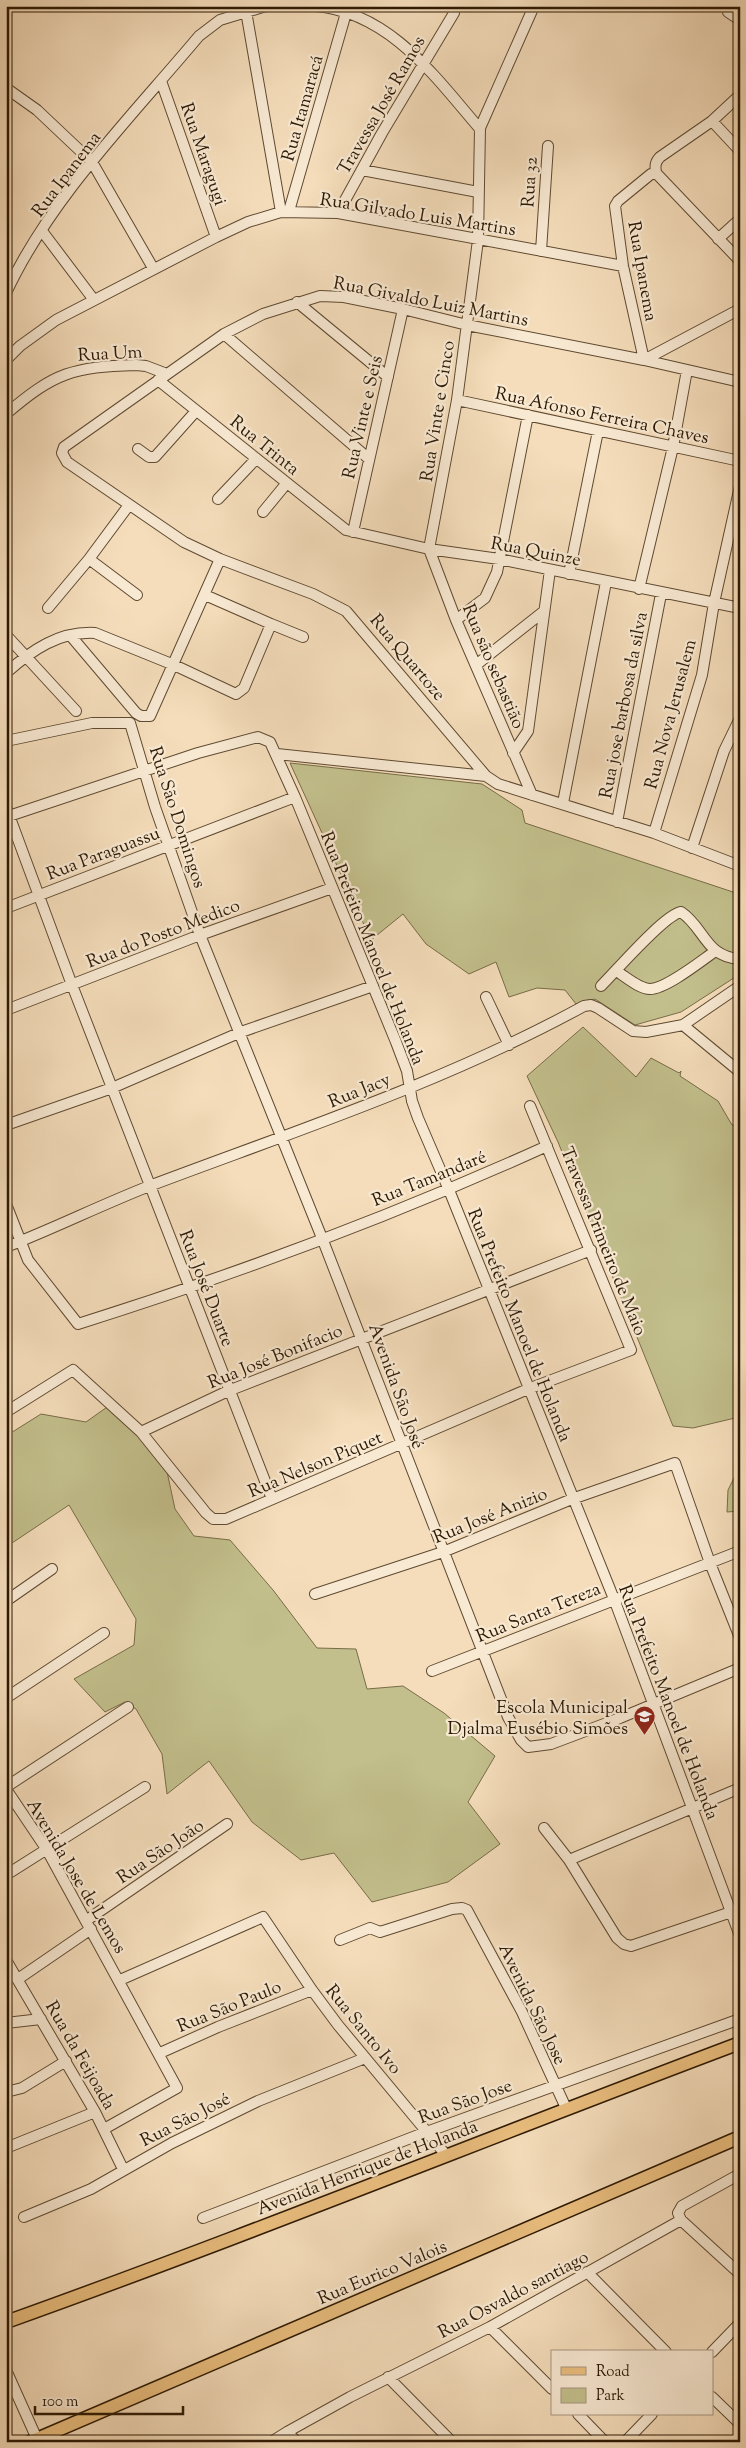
<svg xmlns="http://www.w3.org/2000/svg" width="746" height="2448" font-family="'Sorts Mill Goudy',serif">
  <rect width="100%" height="100%" fill="#f5ddbb"/>
  <filter id="stains"><feTurbulence type="fractalNoise" baseFrequency=".004" numOctaves="4"/><feColorMatrix values="0 0 0 0 .2 0 0 0 0 .09 0 0 0 0 .02 0 0 0 .5 -.17"/></filter>
  <radialGradient id="worn" r=".72"><stop offset=".6" stop-color="#630" stop-opacity="0"/><stop offset="1" stop-color="#630" stop-opacity=".3"/></radialGradient>
  <path fill="#c2bf8c" stroke="#786c48" d="M290,763l192,21 40,26 3,13 211,70 4,4v77l-59,38 -46,13 -40,-26 -19,5 -11,-14 -28,-2 -28,9 -13,-35 -27,12 -43,-30 -23,-30 -32,26z
    M583,1027l53,50 15,-19 28,15 2,-2 -1,5 38,25 14,24 8,1v301l-5,-9 -42,10 -20,-2 -115,-284 -31,-66z
    M110,1405l56,62 9,42 19,27 36,4 43,50 44,58 39,1 11,40 36,-3 41,27 51,43 -27,46 32,42 -52,38 -76,20 -38,-49 -33,7 -49,-38 -43,-61 -42,33 -5,-40 -26,-45 -11,-7 -20,10 -31,-33 60,-34 2,-26 -67,-114 -63,42v-111l35,-22 45,8z
    M740,1466v45l-13,1 1,-22z"/>
  <g fill="none" stroke-linecap="round" stroke-linejoin="round">
    <defs>
      <path id="minor" d="M315,6c75,6 121,72 165,123
        M246,11l35,201
        M728,12l12,8
        M161,81l55,156
        M6,88l31,22 55,52 61,106
        M740,95l-28,26 -52,36c-5,5 -5,9 -4,16l84,88
        M712,121l28,30
        M362,170l116,22
        M289,211l59,-205
        M338,213l44,-80 72,-120
        M42,231l52,69
        M718,239l22,-20
        M541,251l7,-105
        M6,293c44,-95 126,-177 193,-257l21,-16 46,-14
        M297,302l91,75
        M224,334l145,125
        M6,360l14,-14 36,-26 160,-83 32,-15 33,-10 57,1 285,53
        M644,360l-21,-94 -8,-60 3,-5 33,-27
        M644,360l96,-51
        M158,380l188,150 83,19 70,10 241,49
        M740,382l-96,-22 -177,-35 -64,-16 -59,-12 -24,-1 -57,18 -39,20 -160,113 -2,6 5,9 117,80 36,17 93,35 33,17 140,165 12,8 156,49 86,33
        M457,400l283,61
        M6,414c49,-42 67,-47 130,-49l10,1 21,8
        M138,449l11,8h6l41,-46
        M218,499l38,-40
        M263,512l23,-28
        M353,532l50,-223
        M89,559l48,36
        M569,574l29,-143
        M639,589l34,-142 14,-77
        M48,608l41,-49 40,-54
        M456,620l29,-22 12,-26 31,-157
        M271,624l32,13
        M6,635l70,76
        M70,635l66,78 5,3h9l70,-157
        M476,665l67,-53
        M6,673c26,-23 53,-42 89,-40l79,32 62,29 8,-6 27,-64 -66,-29
        M6,741l86,-18h38l25,84 45,128 122,303 186,479 13,23 7,7 23,-3 69,-26 120,-50
        M513,753l15,-22 22,-161
        M277,754l209,22
        M532,795l-76,-175 -27,-71 28,-149 21,-160 2,-112 54,-122
        M563,803l43,-221
        M6,807l66,178 200,514
        M6,817l192,-64 60,-16 12,5 25,55 101,245 11,29 5,30 6,17 31,72 165,409 126,337
        M617,822l44,-228
        M654,833l48,-158 12,-72 26,-117
        M692,848l32,-97 16,-33
        M6,908l289,-111
        M616,971c9,5 23,18 34,18 16,0 51,-28 64,-37
        M601,986c15,-15 63,-71 80,-74 24,16 24,45 59,47
        M486,997l23,48
        M6,1010l194,-75 132,-47
        M683,1025l57,47
        M6,1125l106,-37 129,-56 132,-46
        M6,1204l22,56 50,64c159,-50 317,-109 469,-178
        M6,1247c49,-19 97,-43 146,-62 146,-55 295,-104 432,-179l7,-1 7,3 35,23 13,1 37,-7 57,-39
        M6,1412l67,-42 68,62 65,81 7,6h13l302,-130 103,-39 -101,-244
        M141,1432l87,-41 363,-141
        M315,1594l128,-42 129,-53 103,-36 35,100 30,75
        M6,1601l46,-32
        M432,1671l308,-120
        M6,1698l98,-65
        M6,1787l122,-80
        M6,1789l41,61 130,238 -73,41
        M544,1828l25,32 48,78 7,6 7,2 109,-37
        M569,1860l171,-72
        M6,1875l139,-88
        M87,1920l140,-96
        M340,1940l30,-12 10,4 72,-23 10,-1 5,2 55,102 44,96
        M6,1960l89,152 28,57
        M18,1979l73,-50
        M120,1980l143,-63 49,73 26,35 108,130
        M6,2023l35,-4
        M160,2053l58,-26 94,-37
        M6,2092l16,-4 44,-27
        M6,2148l89,-36
        M24,2217l67,-28 81,-46 86,-42 107,-43
        M203,2218l218,-84 319,-115
        M681,2220l59,54
        M587,2272l79,80
        M490,2327l62,62
        M712,2352l28,-29
        M6,2370l31,69
        M388,2377l64,65
        M712,2397l28,27
        M578,2414l27,28
        M287,2432l63,-35 140,-70 191,-107 -3,-7 4,-7 58,-32
        M271,2442l16,-10 10,10
        M625,2442l27,-28"/>
      <path id="major" d="M6,2322c246,-88 489,-187 734,-279
        M30,2442l710,-305"/>
    </defs>
    <use href="#minor" stroke="#5f4a31" stroke-width="12"/>
    <use href="#major" stroke="#2d1903" stroke-width="15"/>
    <use href="#minor" stroke="#f8e9d3" stroke-width="10"/>
    <use href="#major" stroke="#eabe7e" stroke-width="12"/>
  </g>
  <defs>
    <symbol id="school-pin" viewBox="-11 -11 22 30"><path d="M0 17L-7.5 6A9.5 9.5 0 1 1 7.5 6Z" fill="#8f2418" stroke="#f8e9d3"/><path d="M0-5L7-2L0 1L-7-2ZM-4 1L0 2.5L4 1V4Q0 6-4 4Z" fill="#fff"/></symbol>
  </defs>
  <g fill-rule="evenodd">
    <use href="#school-pin" x="632" y="1704" width="25" height="34"/>
  </g>
  <g text-anchor="middle" stroke-width="4.5" stroke-linejoin="round" paint-order="stroke">
    <g font-size="18" fill="#2d1903" stroke="#f8e9d3">
      <text transform="translate(381 105) rotate(-60)" y="6">Travessa José Ramos</text>
      <text transform="translate(302 108) rotate(-74)" y="6">Rua Itamaracá</text>
      <text transform="translate(204 154) rotate(71)" y="6">Rua Maragugi</text>
      <text transform="translate(66 174) rotate(-53)" y="6">Rua Ipanema</text>
      <text transform="translate(529 182) rotate(-86)" y="6">Rua 32</text>
      <text transform="translate(418 214) rotate(9)" y="6">Rua Gilvado Luis Martins</text>
      <text transform="translate(643 271) rotate(80)" y="6">Rua Ipanema</text>
      <text transform="translate(431 301) rotate(11)" y="6">Rua Givaldo Luiz Martins</text>
      <text transform="translate(110 353) rotate(-3)" y="6">Rua Um</text>
      <text transform="translate(437 411) rotate(-81)" y="6">Rua Vinte e Cinco</text>
      <text transform="translate(602 415) rotate(12)" y="6">Rua Afonso Ferreira Chaves</text>
      <text transform="translate(362 417) rotate(-77)" y="6">Rua Vinte e Seis</text>
      <text transform="translate(265 445) rotate(39)" y="6">Rua Trinta</text>
      <text transform="translate(536 551) rotate(11)" y="6">Rua Quinze</text>
      <text transform="translate(408 657) rotate(50)" y="6">Rua Quartoze</text>
      <text transform="translate(494 666) rotate(67)" y="6">Rua são sebastião</text>
      <text transform="translate(623 705) rotate(-79)" y="6">Rua jose barbosa da silva</text>
      <text transform="translate(670 714) rotate(-75)" y="6">Rua Nova Jerusalem</text>
      <text transform="translate(178 817) rotate(72)" y="6">Rua São Domingos</text>
      <text transform="translate(103 853) rotate(-21)" y="6">Rua Paraguassu</text>
      <text transform="translate(163 933) rotate(-21)" y="6">Rua do Posto Medico</text>
      <text transform="translate(373 948) rotate(68)" y="6">Rua Prefeito Manoel de Holanda</text>
      <text transform="translate(359 1090) rotate(-22)" y="6">Rua Jacy</text>
      <text transform="translate(429 1178) rotate(-22)" y="6">Rua Tamandaré</text>
      <text transform="translate(604 1241) rotate(68)" y="6">Travessa Primeiro de Maio</text>
      <text transform="translate(207 1288) rotate(69)" y="6">Rua José Duarte</text>
      <text transform="translate(520 1325) rotate(68)" y="6">Rua Prefeito Manoel de Holanda</text>
      <text transform="translate(275 1356) rotate(-22)" y="6">Rua José Bonifacio</text>
      <text transform="translate(397 1386) rotate(70)" y="6">Avenida São José</text>
      <text transform="translate(315 1464) rotate(-23)" y="6">Rua Nelson Piquet</text>
      <text transform="translate(490 1515) rotate(-22)" y="6">Rua José Anizio</text>
      <text transform="translate(538 1612) rotate(-22)" y="6">Rua Santa Tereza</text>
      <text transform="translate(669 1702) rotate(69)" y="6">Rua Prefeito Manoel de Holanda</text>
      <text transform="translate(160 1851) rotate(-34)" y="6">Rua São João</text>
      <text transform="translate(77 1876) rotate(59)" y="6">Avenida Jose de Lemos</text>
      <text transform="translate(533 2004) rotate(64)" y="6">Avenida São Jose</text>
      <text transform="translate(229 2006) rotate(-22)" y="6">Rua São Paulo</text>
      <text transform="translate(364 2029) rotate(51)" y="6">Rua Santo Ivo</text>
      <text transform="translate(81 2055) rotate(60)" y="6">Rua da Feijoada</text>
      <text transform="translate(465 2101) rotate(-20)" y="6">Rua São Jose</text>
      <text transform="translate(185 2119) rotate(-27)" y="6">Rua São José</text>
      <text transform="translate(367 2167) rotate(-21)" y="6">Avenida Henrique de Holanda</text>
      <text transform="translate(382 2272) rotate(-23)" y="6">Rua Eurico Valois</text>
      <text transform="translate(513 2294) rotate(-28)" y="6">Rua Osvaldo santiago</text>
    </g>
    <g font-size="18" fill="#2d1903" stroke="#f8e9d3" text-anchor="end">
      <text x="628" y="1713">Escola Municipal<tspan x="628" dy="21">Djalma Eusébio Simões</tspan></text>
    </g>
  </g>
  <rect width="746" height="2448" fill="none" stroke="#f5ddbb" stroke-width="25"/>
  <rect x="8" y="8" width="731" height="2433" fill="none" stroke="#2d1903" stroke-width="2.5"/>
  <rect x="12" y="12" width="721" height="2423" fill="none" stroke="#2d1903"/>
  <rect x="551" y="2350" width="162" height="65" fill="#f8e9d3" stroke="#a79680"/>
  <rect x="561" y="2367" width="25" height="8" fill="#eabe7e" stroke="#a79680"/>
  <text x="596" y="2376" font-size="15" fill="#2d1903">Road</text>
  <rect x="561" y="2388" width="25" height="15" fill="#c2bf8c" stroke="#a79680"/>
  <text x="596" y="2400" font-size="15" fill="#2d1903">Park</text>
  <path d="M35 2406v8h148v-8" fill="none" stroke="#2d1903" stroke-width="2.5"/>
  <text x="42" y="2406" font-size="15" fill="#2d1903" stroke="#f8e9d3" stroke-width="4" paint-order="stroke">100 m</text>
  <rect width="100%" height="100%" filter="url(#stains)"/>
  <rect width="100%" height="100%" fill="url(#worn)"/>
</svg>
